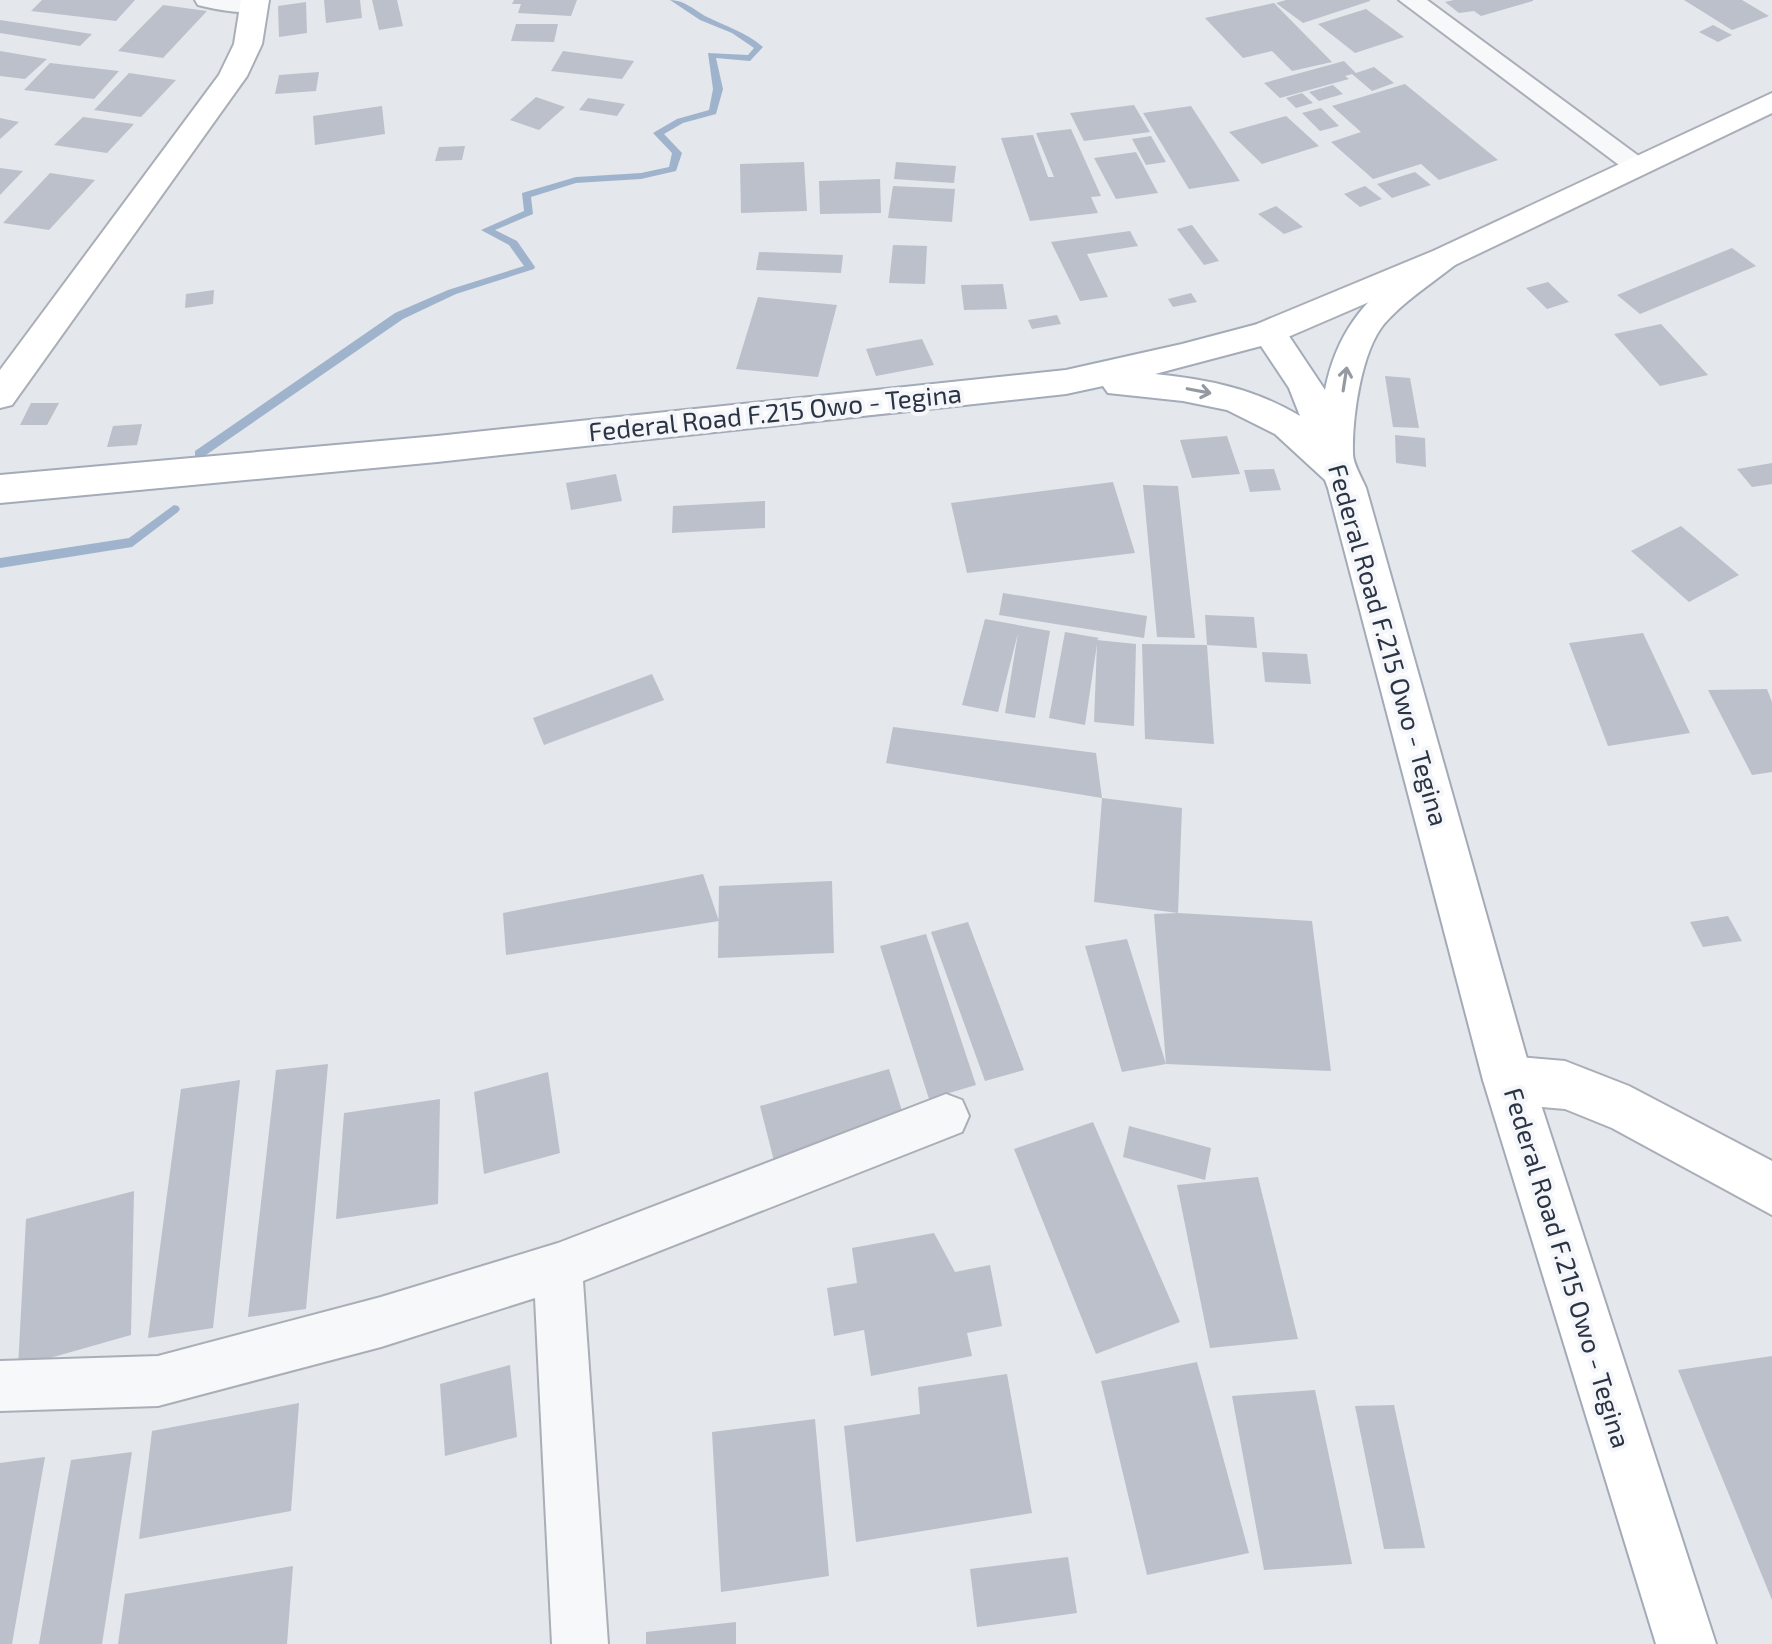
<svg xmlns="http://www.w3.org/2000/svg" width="1772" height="1644" font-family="'Exo 2',sans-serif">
  <rect width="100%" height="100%" fill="#e4e7ec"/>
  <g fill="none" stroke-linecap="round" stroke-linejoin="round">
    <path fill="#9fb4cc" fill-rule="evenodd" d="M670,0c14,0 23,9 35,16 20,10 41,16 58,31l-13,14 -34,-3 7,31 -7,25 -33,9 -19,11 18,19 -6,18 -35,8 -65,4 -45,14 2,17 -38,16 22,11 18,26 -1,2 -78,25 -53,25 -200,138h-8v-6l200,-138 53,-23 76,-24 -15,-21 -28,-15 43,-19 -2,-18 54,-16 65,-4 28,-6 3,-14 -19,-20 24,-14 32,-9 4,-21 -5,-36 40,2 6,-7 -22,-15 -32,-13z
      M174,505l4,1 2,3 -2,3 -46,35 -132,21v-10l129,-20z"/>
  </g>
  <path fill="#bbc0ca" d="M42,0h93l-19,21 -85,-10z
    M324,0h36l2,18 -36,5z
    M372,0h25l6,26 -24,4z
    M514,0h63l-6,16 -53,-3 3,-9h-9z
    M1286,0h84v1l-67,22 -27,-20z
    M1454,0h79v1l-52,15 -7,-5 -15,2 -14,-11z
    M1684,0h58l27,16 -37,14z
    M306,2l1,31 -28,4 -1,-31z
    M1274,3l58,59 -40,9 -20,-20 -29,7 -38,-40z
    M163,5l44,6 -44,47 -45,-7z
    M1366,9l38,28 -49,16 -37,-29z
    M0,20l92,14 -12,12 -80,-13z
    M516,24h42l-4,18 -43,-1z
    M1713,25l19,10 -14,7 -19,-10z
    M0,51l47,8 -22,20 -25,-3z
    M563,51l71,10 -12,18 -71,-8z
    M1344,61l12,12 18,-6 20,16 -22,8 -20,-17 -7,2 4,3 -69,19 -16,-15z
    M50,63l69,8 -25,28 -70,-9z
    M319,72l-3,19 -41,3 4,-19z
    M129,73l47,7 -35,37 -47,-7z
    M1405,84l93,76 -59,20 -18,-16 -48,15 -42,-37 30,-10 -29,-26z
    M1333,85l10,9 -24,7 -10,-9z
    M1302,93l11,10 -17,5 -10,-10z
    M536,97l29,10 -26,23 -29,-10z
    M588,98l37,6 -8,12 -38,-6z
    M1134,105l16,27 -66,9 -14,-28z
    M382,106l3,28 -70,11 -2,-29z
    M1191,106l49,75 -51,8 -46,-76z
    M1321,108l18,18 -19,5 -18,-18z
    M1286,116l33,30 -57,18 -33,-32z
    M83,117l51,7 -27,29 -53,-8z
    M0,118l19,4 -19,17z
    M1071,129l30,67 -10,1 7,16 -68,8 -29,-83 32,-3 15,42h6l-18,-44z
    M1151,136l15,26 -20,3 -14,-26z
    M465,146l-3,14 -27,1 4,-14z
    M1136,152l22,41 -42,6 -22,-41z
    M804,162l3,49 -66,2 -1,-49z
    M896,162l60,4 -2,17 -60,-4z
    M0,168l23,3 -23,24z
    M1415,172l16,13 -39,13 -15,-14z
    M50,173l45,7 -46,50 -46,-7z
    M880,179l1,34 -61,1 -1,-33z
    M893,186l62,3 -3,33 -64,-4z
    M1365,186l17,13 -22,8 -16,-13z
    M1276,206l27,21 -19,7 -26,-20z
    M1192,225l27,36 -15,4 -27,-36z
    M1130,231l8,15 -51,8 21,43 -28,4 -29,-59z
    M893,245l34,1 -2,38 -36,-1z
    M1732,248l24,18 -116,48 -23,-19z
    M759,252l84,3 -2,18 -85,-3z
    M1548,282l21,20 -22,7 -21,-21z
    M1003,284l4,25 -43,1 -3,-25z
    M214,290l-1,14 -28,4 1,-14z
    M1191,293l6,9 -24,5 -5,-8z
    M758,297l79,8 -19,72 -82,-8z
    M1057,315l4,9 -29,5 -4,-9z
    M1661,324l47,51 -48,11 -46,-52z
    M922,339l12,26 -58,11 -10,-27z
    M1385,376l25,2 9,50 -26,-1z
    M31,403h28l-12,22h-27z
    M142,424l-5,21 -30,2 6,-21z
    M1395,435l30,3 1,29 -30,-4z
    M1227,436l13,38 -48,4 -12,-38z
    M1772,463v21l-20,3 -15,-18z
    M1274,469l7,21 -31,2 -6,-22z
    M616,474l6,27 -51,9 -5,-27z
    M1113,482l22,71 -168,20 -16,-70z
    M1143,485l35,1 17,152 -38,-1z
    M765,501v27l-93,5 1,-27z
    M1681,526l58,49 -50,27 -58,-51z
    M1003,593l144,23 -3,22 -145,-23z
    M1205,615l49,2 3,31 -50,-3z
    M985,619l65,12 -15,87 -30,-5 13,-80 -20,79 -36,-7z
    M1065,632l34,6 -2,2 39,4 -2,82 -40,-4 3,-78 -12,81 -36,-7z
    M1643,633l47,100 -82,13 -39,-103z
    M1142,644l65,1 7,99 -69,-5z
    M1262,652l45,2 4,30 -46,-2z
    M652,674l12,26 -120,45 -11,-27z
    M1767,689l5,13v70l-20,3 -44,-85z
    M893,727l203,26 6,45 -216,-35z
    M1102,798l80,10 -4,105 134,8 19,150 -165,-7 -12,-150 24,-1 -84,-11z
    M703,874l16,47 -213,34 -3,-42z
    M832,881l2,72 -116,5 1,-72z
    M1728,916l14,25 -39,6 -13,-25z
    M968,922l56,148 -39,11 -54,-149z
    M926,934l50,151 -47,14 -49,-153z
    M1127,939l39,125 -44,8 -37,-126z
    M328,1064l-22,245 -58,8 28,-247z
    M889,1069l18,58 -132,38 -15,-59z
    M548,1072l12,81 -76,21 -10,-82z
    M240,1080l-27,248 -65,10 33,-249z
    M440,1099l-2,105 -102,15 8,-106z
    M1093,1122l87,200 -84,32 -82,-205z
    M1129,1126l82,22 -6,32 -82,-23z
    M1258,1177l40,162 -88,9 -33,-163z
    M134,1191l-3,144 -113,32 8,-148z
    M934,1233l21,39 35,-7 12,61 -35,7 5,23 -101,20 -7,-46 -30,6 -7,-48 30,-5 -5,-35z
    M1772,1356v244l-94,-230z
    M1197,1362l52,191 -102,22 -46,-194z
    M510,1365l7,72 -72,19 -5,-72z
    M1007,1374l25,139 -176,29 -12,-116 76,-12 -2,-27z
    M1315,1390l37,174 -88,6 -32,-174z
    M299,1403l-8,108 -152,28 13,-108z
    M1394,1405l31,143 -41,1 -29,-143z
    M815,1419l14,157 -108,16 -9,-160z
    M132,1452l-30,192h-63l32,-184z
    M45,1457l-33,187h-12v-181z
    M1068,1557l9,56 -100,14 -7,-58z
    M293,1566l-6,78h-169l7,-50z
    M736,1622v22h-90v-12z"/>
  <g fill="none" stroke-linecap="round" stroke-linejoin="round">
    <defs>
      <path id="street" d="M195,0h69l3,5 -3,5c-19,5 -47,0 -66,-5z
        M1399,0h28l224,165 -4,6 -10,2 -10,-2z
        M946,1094l16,6 7,16 -7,16 -379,149 25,363h-56l-17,-346 -154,49 -223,59 -158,5v-50l158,-5 223,-59 177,-54z"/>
      <path id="secondary" d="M241,0h28l-7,44 -15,32 -235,329 -12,3v-38l219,-295 15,-31z
        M1772,93v20l-317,152 -174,75 -12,3 -12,-3 -5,-8 5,-8 176,-73z
        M1508,1056l57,5 64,25 143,75v54l-160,-87 -47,-19 -57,-5 -17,-7 -8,-17 8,-17z"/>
      <path id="primary" d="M1444,248l11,3 5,7 -5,7c-24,19 -51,36 -71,59 -23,28 -32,94 -31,130 0,10 9,24 13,34l167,592 183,564h-60l-173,-564 -155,-592 -3,-8 -50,-46 -48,-24 -44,-9 -75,-8 -5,-7 -37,8 -629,68 -437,41v-28l437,-39 629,-66 116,-26 87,-23 12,3 44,66c11,-55 37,-89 82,-121 12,-8 22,-18 37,-21zM1261,346l28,42 11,28c-45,-27 -93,-37 -145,-42z"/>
    </defs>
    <use href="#street" stroke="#a9aeb7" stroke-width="4"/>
    <use href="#secondary" stroke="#a9aeb7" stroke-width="4"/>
    <use href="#primary" stroke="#a3abb8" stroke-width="4"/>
    <use href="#street" fill="#f7f8fa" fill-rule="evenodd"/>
    <use href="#secondary" fill="#fff" fill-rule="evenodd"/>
    <use href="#primary" fill="#fff" fill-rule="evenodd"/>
  </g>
  <defs><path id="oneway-shaft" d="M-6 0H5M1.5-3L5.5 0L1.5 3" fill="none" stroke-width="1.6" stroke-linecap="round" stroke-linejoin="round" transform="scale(2)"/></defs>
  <g stroke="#959aa2">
    <use href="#oneway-shaft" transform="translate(1345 379) rotate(-81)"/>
    <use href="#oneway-shaft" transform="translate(1199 391) rotate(11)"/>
  </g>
  <g text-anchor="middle" stroke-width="8" stroke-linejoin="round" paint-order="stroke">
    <g font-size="26" fill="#2b3445" stroke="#f4f6f9">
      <text transform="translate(775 413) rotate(-6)" y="9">Federal Road F.215 Owo - Tegina</text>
      <text transform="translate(1388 645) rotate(74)" y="9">Federal Road F.215 Owo - Tegina</text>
      <text transform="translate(1567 1268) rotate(73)" y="9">Federal Road F.215 Owo - Tegina</text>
    </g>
  </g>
</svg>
